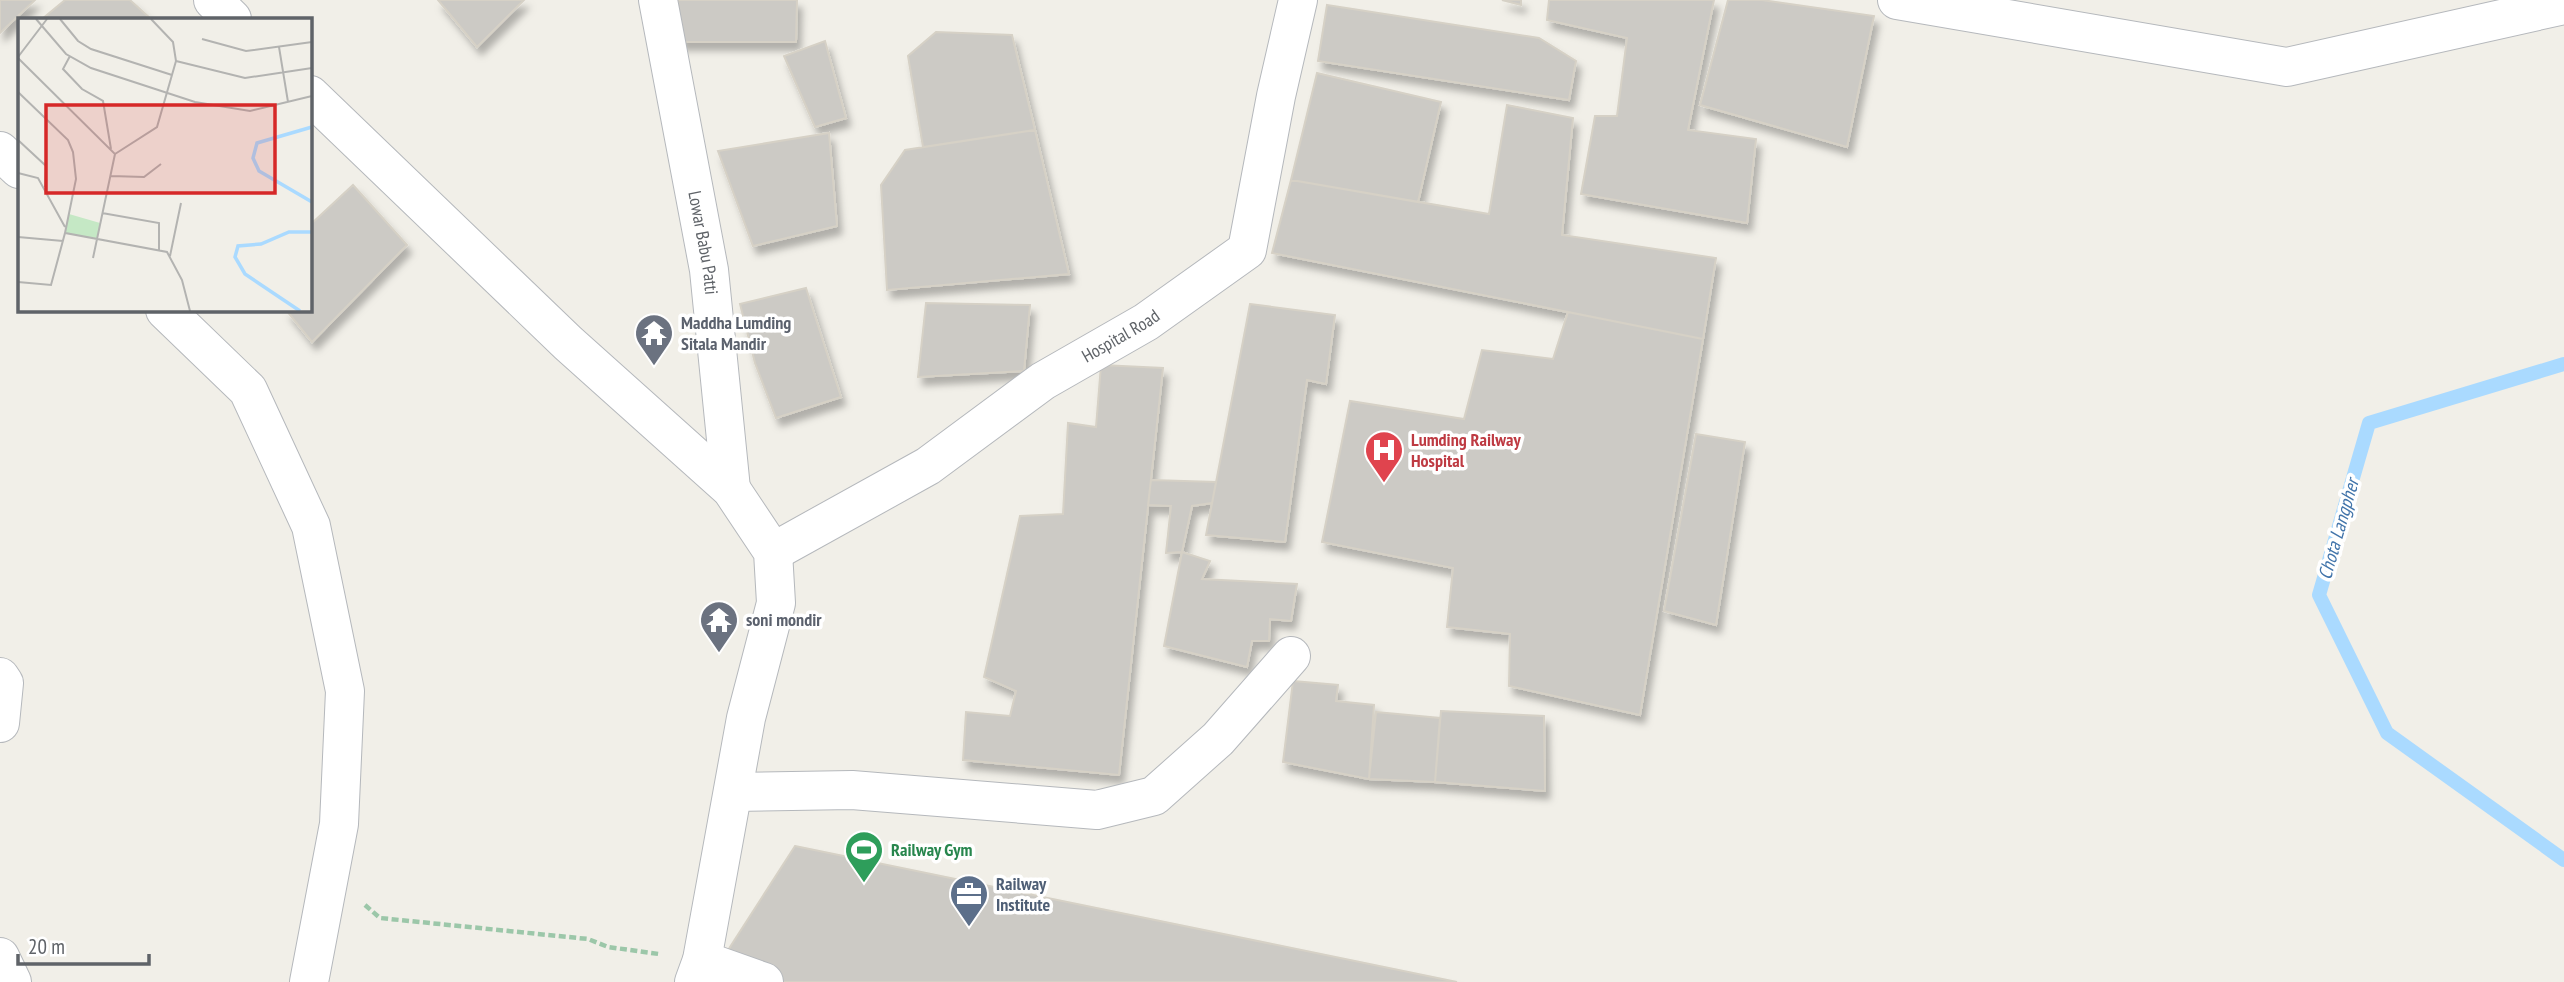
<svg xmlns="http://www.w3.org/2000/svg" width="2564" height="982" font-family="'PT Sans Narrow',sans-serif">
  <defs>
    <filter id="shadow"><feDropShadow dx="4.5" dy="8" stdDeviation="3.5" flood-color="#0004"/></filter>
  </defs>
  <rect width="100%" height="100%" fill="#f1efe8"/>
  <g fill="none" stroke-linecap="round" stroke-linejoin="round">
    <path stroke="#aadaff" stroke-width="14" d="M2564,364l-195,59 -50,172 68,138 177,127"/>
  </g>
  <path fill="#cccac5" stroke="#d6d1c6" stroke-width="2" filter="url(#shadow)" d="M0,0h35l-35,33z
    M65,0h65l21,19h-109z
    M438,0h86l-47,47z
    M678,0h119l-1,42h-117z
    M1502,0h19v5z
    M1549,0h165l-26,130 68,9 -9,84 -166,-29 14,-78h22l10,-78 -80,-18z
    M1728,0h34l112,16 -27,131 -147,-42z
    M1327,5l212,33 37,23 -7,39 -251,-39z
    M936,32l76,3 23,95 -112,17 -15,-91z
    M825,41l21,77 -31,9 -31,-71z
    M1317,73l124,29 -23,100 -127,-22z
    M1507,105l66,13 -11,117 154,23 -13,81 -431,-86 19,-73 198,34z
    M1035,130l34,144 -182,16 -6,-105 24,-35z
    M829,133l8,93 -84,20 -35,-95z
    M353,185l54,60 -95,97 -26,-32h24v-85z
    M806,288l35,109 -65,21 -21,-55 -15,-59z
    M926,303l104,2 -6,66 -106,6z
    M1250,304l85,11 -9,69 -19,-4 -22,162 -79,-7z
    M1568,312l135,27 -63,376 -131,-29 1,-52 -63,-7 6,-59 -131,-26 28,-141 114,18 18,-69 71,9z
    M1101,365l62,3 -44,407 -156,-15 3,-48 44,4 6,-25 -32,-14 36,-161 43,-2 5,-91 28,4z
    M1696,434l49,8 -29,183 -52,-14z
    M1151,480l65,2 -4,21 -20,3 -10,46 -16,1 5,-47 -23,-1z
    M1182,552l28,9 -8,18 95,5 -6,37 -21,-2 -1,22h-17l-5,26 -83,-21z
    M1293,681l45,4 -2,16 38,4 -5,74 -86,-17z
    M1441,711l103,5 1,75 -110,-9z
    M1376,712l64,6 -5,64 -66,-3z
    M795,846l662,136h-746l19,-35z"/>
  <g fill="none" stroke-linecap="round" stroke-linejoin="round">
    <defs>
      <g id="minor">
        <path d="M213,0l19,19"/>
        <path id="s1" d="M658,0l51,270 22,219"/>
        <path d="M1897,0l390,67 277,-62"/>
        <path d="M310,95l258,248 163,146 42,63 3,51 -30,115 -44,242 -8,22"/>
        <path d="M0,151l19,18"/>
        <path d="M165,310l83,80 63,136 34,165 -6,133 -30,158"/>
        <path id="s2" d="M773,552l155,-86 115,-85 103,-59 101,-72 29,-154 22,-96"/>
        <path d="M0,677l4,6 -4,40"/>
        <path d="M733,792l119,-2 245,20 57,-14 64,-57 73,-83"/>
        <path d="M0,957l12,25"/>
        <path d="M702,960l62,22"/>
      </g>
    </defs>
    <use href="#minor" stroke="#b5b8bc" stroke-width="40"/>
    <path stroke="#9cc7a9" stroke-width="4.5" stroke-dasharray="7 3.5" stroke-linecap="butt" d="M365,905l15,13 208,21 20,8 51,7"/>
    <use href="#minor" stroke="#fff" stroke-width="38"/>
  </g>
  <defs>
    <symbol id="temple-pin" viewBox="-11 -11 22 30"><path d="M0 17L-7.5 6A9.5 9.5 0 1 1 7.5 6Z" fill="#6b7280" stroke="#fff"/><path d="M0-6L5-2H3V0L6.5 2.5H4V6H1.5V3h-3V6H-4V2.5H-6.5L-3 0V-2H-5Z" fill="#fff"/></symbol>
    <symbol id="hospital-pin" viewBox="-11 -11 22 30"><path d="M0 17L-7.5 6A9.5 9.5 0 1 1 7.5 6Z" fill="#e0444e" stroke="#fff"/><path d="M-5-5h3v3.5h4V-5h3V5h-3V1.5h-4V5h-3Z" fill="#fff"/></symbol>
    <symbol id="stadium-pin" viewBox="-11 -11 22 30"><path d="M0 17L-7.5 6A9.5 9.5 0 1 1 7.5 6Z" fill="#2e9e5b" stroke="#fff"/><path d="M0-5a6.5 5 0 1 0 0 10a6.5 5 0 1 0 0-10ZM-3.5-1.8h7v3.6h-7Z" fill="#fff"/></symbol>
    <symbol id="office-pin" viewBox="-11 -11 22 30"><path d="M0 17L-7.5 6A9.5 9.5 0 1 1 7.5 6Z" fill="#5c6f8a" stroke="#fff"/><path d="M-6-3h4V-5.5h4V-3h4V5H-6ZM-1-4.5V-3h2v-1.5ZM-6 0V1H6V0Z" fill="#fff"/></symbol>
  </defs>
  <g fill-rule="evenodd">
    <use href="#temple-pin" x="632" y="311" width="44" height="60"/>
    <use href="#hospital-pin" x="1362" y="428" width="44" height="60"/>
    <use href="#temple-pin" x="697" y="598" width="44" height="60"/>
    <use href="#stadium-pin" x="842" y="828" width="44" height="60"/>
    <use href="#office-pin" x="947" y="872" width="44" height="60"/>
  </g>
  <g text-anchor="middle" stroke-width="7" stroke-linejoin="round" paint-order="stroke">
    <g font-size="18" fill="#5f6368" stroke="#fff">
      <text dy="6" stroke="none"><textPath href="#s1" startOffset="247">Lowar Babu Patti</textPath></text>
      <text dy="6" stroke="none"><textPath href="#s2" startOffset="410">Hospital Road</textPath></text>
    </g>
    <g font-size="18" font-weight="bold" fill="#5b616d" stroke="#fff" text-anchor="start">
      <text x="681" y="329">Maddha Lumding<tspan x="681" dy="21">Sitala Mandir</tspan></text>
      <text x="746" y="626">soni mondir</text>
    </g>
    <g font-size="18" font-weight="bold" fill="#be3a42" stroke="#fff" text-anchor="start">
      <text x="1411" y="446">Lumding Railway<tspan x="1411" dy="21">Hospital</tspan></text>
    </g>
    <g font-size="18" font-weight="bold" fill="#27864d" stroke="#fff" text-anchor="start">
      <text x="891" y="856">Railway Gym</text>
    </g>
    <g font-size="18" font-weight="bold" fill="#4e5e75" stroke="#fff" text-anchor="start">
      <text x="996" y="890">Railway<tspan x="996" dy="21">Institute</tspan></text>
    </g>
    <g font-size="19" font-style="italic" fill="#4174aa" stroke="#fff">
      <text transform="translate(2338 529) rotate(-74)" y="7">Chota Langpher</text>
    </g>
  </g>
  <g transform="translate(18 18)">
    <rect width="294" height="294" fill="#f1efe8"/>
    <path d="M51,196l31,9 -3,16 -32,-6z" fill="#c5e8c5"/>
    <path fill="none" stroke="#aadaff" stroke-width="3.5" d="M294,109l-55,16 -4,15 6,13 53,31M282,293l-55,-37 -10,-17 3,-11 23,-2 28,-12h23"/>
    <path fill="none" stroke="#b3b3b1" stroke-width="2" d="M18,1l30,35 25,14 104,34 55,9 62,-15M42,1l18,22 13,8 81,26M184,21l44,12 66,-9M261,29l9,55M52,38l-7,13 19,20 21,12 8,48M0,39l29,-38M0,40l97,96 -22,104M158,43l69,17 67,-10M0,74l50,48 5,12 3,27 -11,54M0,122l28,26 -1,21M97,136l42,-27 19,-66 -3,-19 -22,-23M0,155l20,5 27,49M93,158l33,1 17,-13M84,195l57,10v27M0,219l45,4M152,238l11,-53M0,264l33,3 14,-52 102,19 15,28 8,31"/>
    <path fill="#d62828" fill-opacity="0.15" stroke="#d62828" stroke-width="3.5" d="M28,87h229v88h-229z"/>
    <rect width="294" height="294" fill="none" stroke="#5f6368" stroke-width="3.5"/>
  </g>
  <path d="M18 954v10h131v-10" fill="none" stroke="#5f6368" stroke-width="3.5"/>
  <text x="28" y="954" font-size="21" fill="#5f6368" stroke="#ffffff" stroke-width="5" paint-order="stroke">20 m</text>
</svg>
